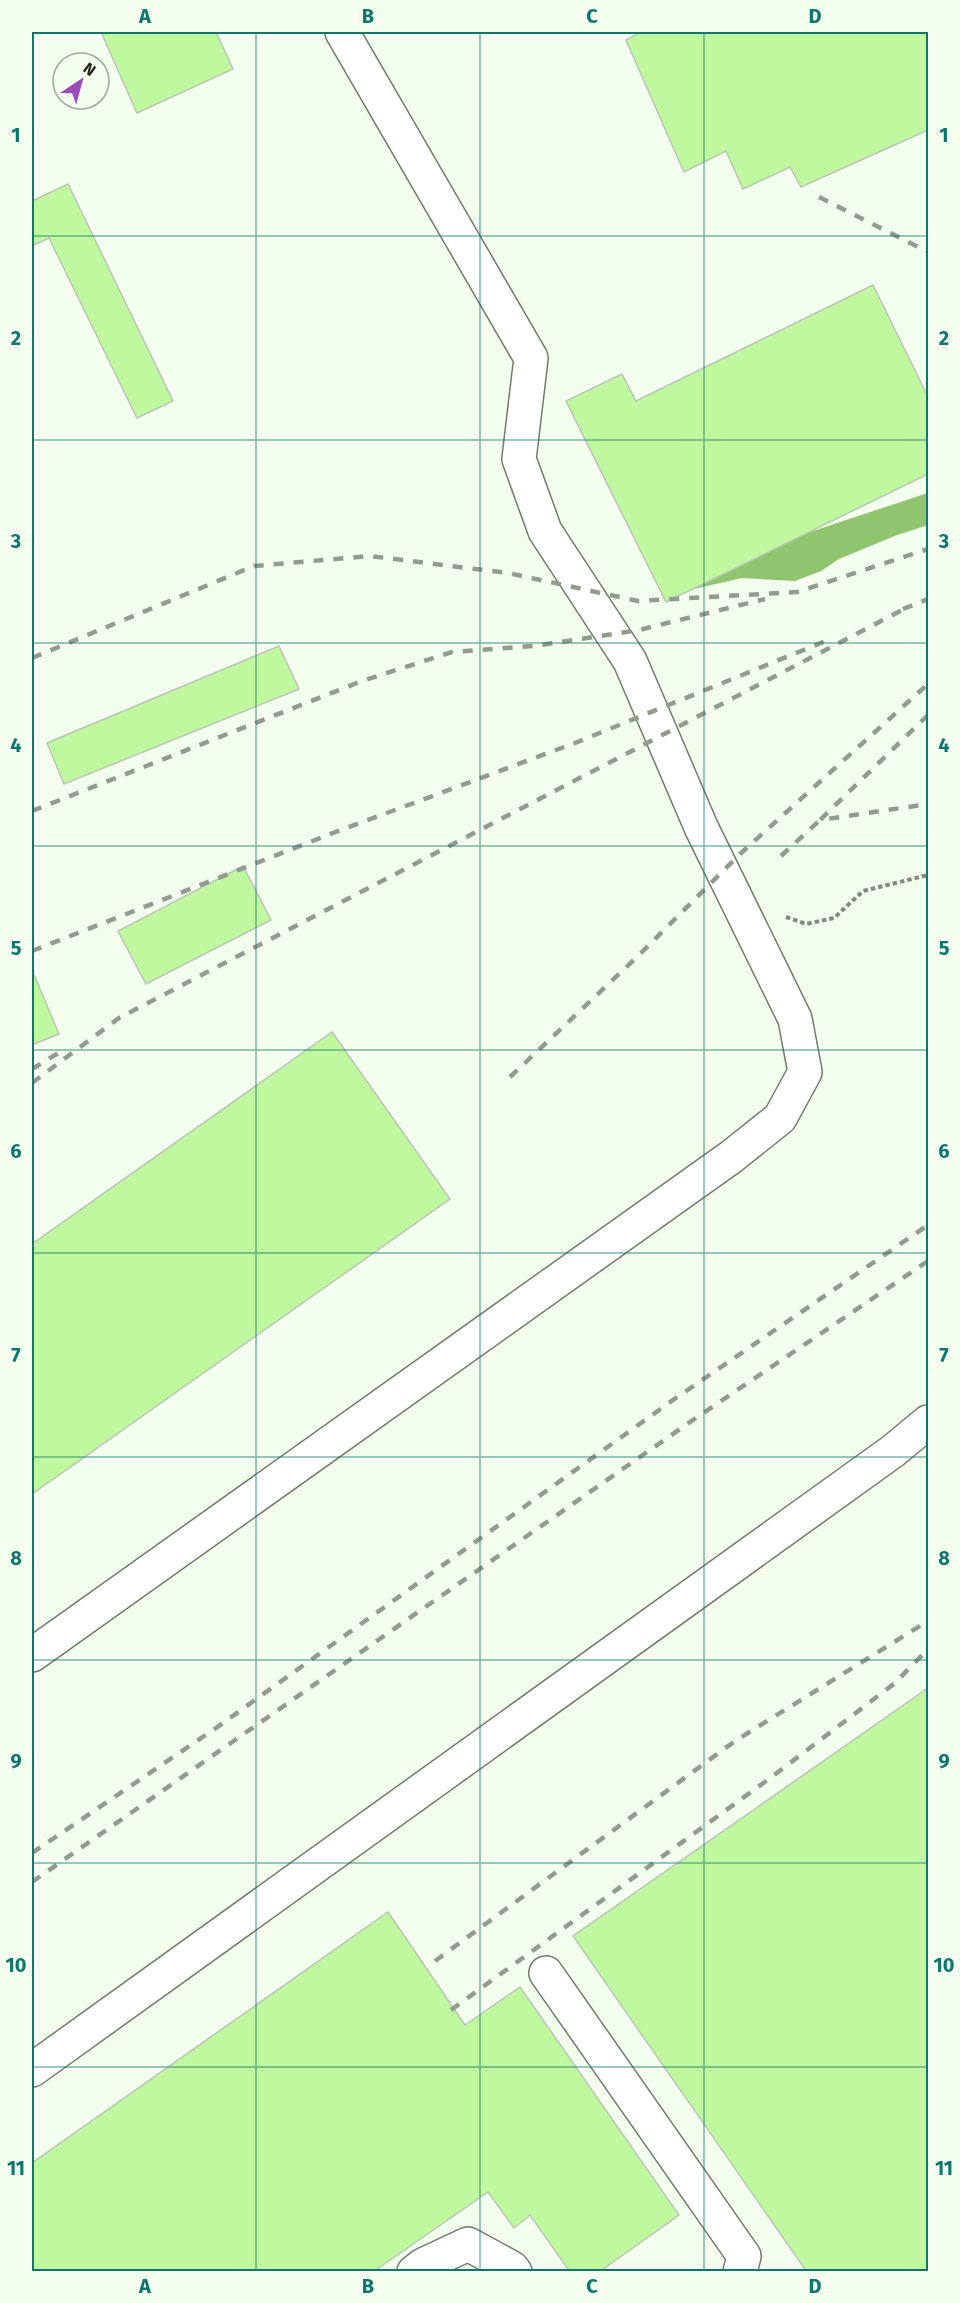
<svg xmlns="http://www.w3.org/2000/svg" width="960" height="2303" font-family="'Fira Sans',sans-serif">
  <rect width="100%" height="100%" fill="#f3feee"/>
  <path fill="#90c56f" d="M928,493v32l-31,10 -58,24 -18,12 -26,10 -53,-3 -48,11 116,-57z"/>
  <path fill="#c0f89f" stroke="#bbc5b6" stroke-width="1.5" d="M101,32h115l17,37 -96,44z
    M641,32h287v98l-127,57 -11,-20 -47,22 -17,-38 -42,21 -58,-132z
    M68,184l105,217 -36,17 -88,-180 -17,8v-45z
    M873,285l55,112v77l-262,128 -100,-201 56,-27 14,27z
    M279,646l20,43 -235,95 -17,-41z
    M243,866l28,54 -125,64 -28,-53z
    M32,970l27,64 -27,11z
    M332,1032l118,167 -418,295v-250z
    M928,1688v584h-121l-234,-336z
    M388,1912l77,113 55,-38 159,228 -80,57h-29l-40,-57 -16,13 -26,-36 -115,80h-341v-109z"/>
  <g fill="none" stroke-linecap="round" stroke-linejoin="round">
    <defs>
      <path id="minor" d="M32,1655l699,-498 49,-39 25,-46 -10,-53 -94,-192 -71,-166 -85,-130 -26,-72 12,-101 -189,-326
        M546,1973l198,283 -4,16
        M32,2070l861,-619 35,-29
        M414,2272l9,-7 45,-21 44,24 3,4"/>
    </defs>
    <use href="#minor" stroke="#717a6c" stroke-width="36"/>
    <path stroke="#83897f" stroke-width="4" stroke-dasharray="4.5 3" stroke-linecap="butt" d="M786,917l20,7 28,-6 29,-27 65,-16"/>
    <use href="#minor" stroke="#fff" stroke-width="33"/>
    <path stroke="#939b90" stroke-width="4.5" stroke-dasharray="10 10" stroke-linecap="butt" d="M819,197l109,55
      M903,609l25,-10
      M32,658l222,-92 116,-10 138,17 130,28 159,-9 131,-43
      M928,715l-108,105 108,-16
      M32,811l330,-130 90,-29 82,-6 105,-16 126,-31
      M781,856l39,-36
      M32,951l301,-118 242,-90 258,-105
      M32,1069l33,-20
      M510,1077l127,-120 103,-103 188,-170
      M32,1083l87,-65 789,-411
      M32,1853l184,-125 457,-328 255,-175
      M32,1882l658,-460 238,-161
      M435,1961l300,-220 193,-120
      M451,2010l318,-231 126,-96 33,-34"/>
  </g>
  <path fill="none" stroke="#0f766e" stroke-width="1.5" stroke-opacity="0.55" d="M256,32v2240M480,32v2240M704,32v2240M32,236h896M32,440h896M32,643h896M32,846h896M32,1050h896M32,1253h896M32,1457h896M32,1660h896M32,1863h896M32,2067h896"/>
  <rect width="960" height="2303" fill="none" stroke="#f3feee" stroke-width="66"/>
  <g transform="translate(81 81) rotate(36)"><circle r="28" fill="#f3feee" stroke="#9ea69a" stroke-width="1.5"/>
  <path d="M0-4.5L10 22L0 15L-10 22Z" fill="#9a4bbc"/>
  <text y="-9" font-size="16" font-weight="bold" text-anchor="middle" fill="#1f221d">N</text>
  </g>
  <rect x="33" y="33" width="894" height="2237" fill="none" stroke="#0f766e" stroke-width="2"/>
  <g font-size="20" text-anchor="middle" font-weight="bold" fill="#0f766e">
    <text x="145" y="23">A</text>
    <text x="368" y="23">B</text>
    <text x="592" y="23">C</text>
    <text x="815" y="23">D</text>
    <text x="16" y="142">1</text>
    <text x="944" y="142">1</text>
    <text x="16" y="345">2</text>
    <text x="944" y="345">2</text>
    <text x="16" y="548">3</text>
    <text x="944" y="548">3</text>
    <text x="16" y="752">4</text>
    <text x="944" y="752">4</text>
    <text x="16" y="955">5</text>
    <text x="944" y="955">5</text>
    <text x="16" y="1158">6</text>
    <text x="944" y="1158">6</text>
    <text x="16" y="1362">7</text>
    <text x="944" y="1362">7</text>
    <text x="16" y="1565">8</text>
    <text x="944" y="1565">8</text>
    <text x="16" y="1768">9</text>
    <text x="944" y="1768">9</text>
    <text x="16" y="1972">10</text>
    <text x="944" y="1972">10</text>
    <text x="16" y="2175">11</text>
    <text x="944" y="2175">11</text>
    <text x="145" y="2293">A</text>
    <text x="368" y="2293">B</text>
    <text x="592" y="2293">C</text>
    <text x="815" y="2293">D</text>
  </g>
</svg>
